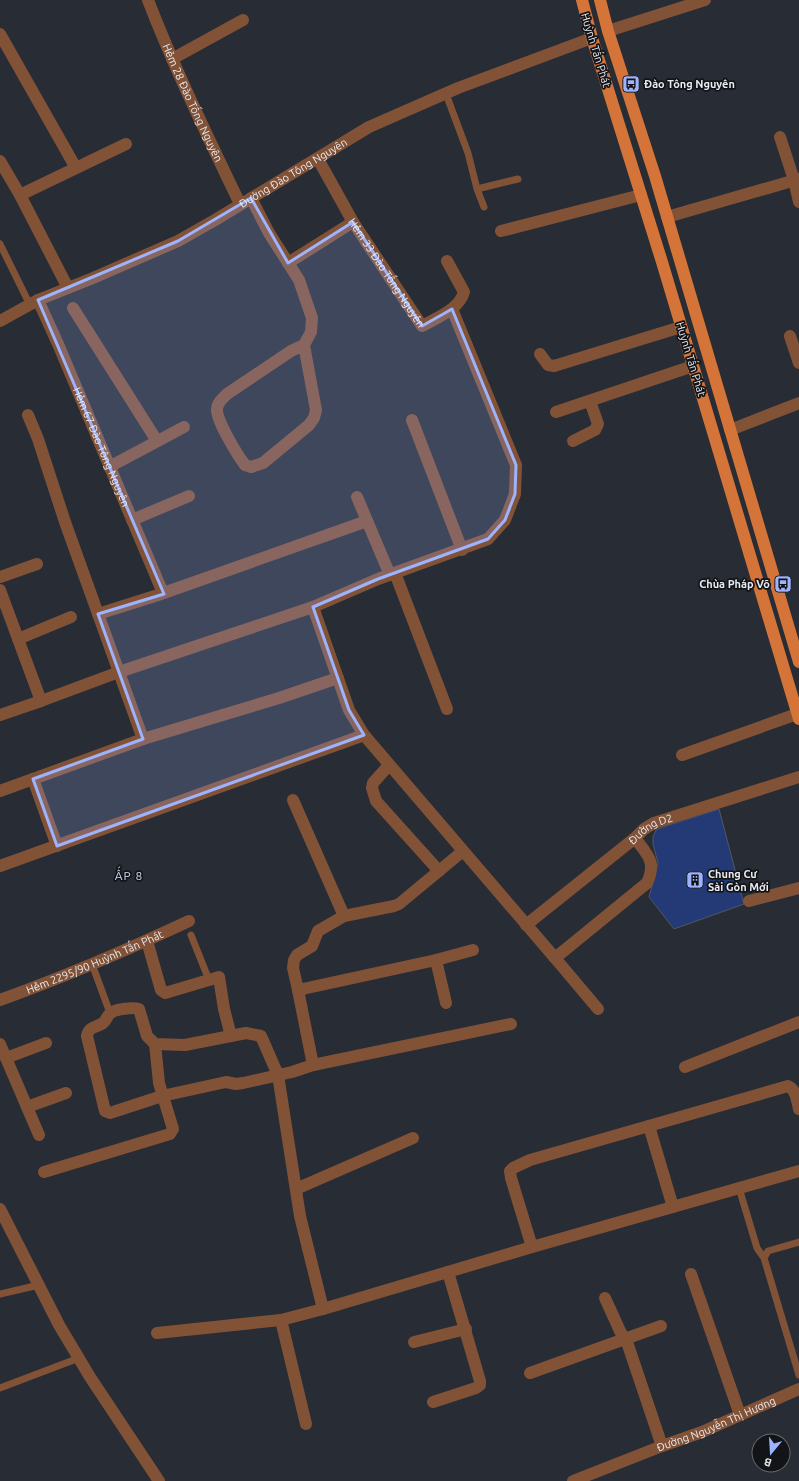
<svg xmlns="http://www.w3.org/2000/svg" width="799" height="1481" font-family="Ubuntu,sans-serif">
  <rect width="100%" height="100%" fill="#272c35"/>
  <path fill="#233a76" stroke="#515660" d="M719,809l25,95 -70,25 -25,-32 9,-34 -5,-19v-7l3,-7 7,-3z"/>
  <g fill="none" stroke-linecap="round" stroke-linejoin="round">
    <path stroke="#825237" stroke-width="7" d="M446,94l22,59 9,36 7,18
      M477,189l41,-10
      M0,244l30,61
      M191,935l18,45
      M92,964l18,49
      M739,1188l18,60 7,10
      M799,1242l-31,9 -4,7 35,117
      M0,1294l39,-9
      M0,1388l79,-30"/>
    <g stroke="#825237" stroke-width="12">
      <path id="s1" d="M148,0c27,70 60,137 92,204"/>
      <path d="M608,31l97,-31"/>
      <path d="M0,34l76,134"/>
      <path d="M172,59l71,-39"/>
      <path d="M780,137l14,43 5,22"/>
      <path id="s2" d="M318,159l35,63 69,104c14,-8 37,-16 42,-34l-17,-31"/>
      <path d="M0,161l20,34 48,93"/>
      <path d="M20,195l106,-51"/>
      <path d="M251,198l18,35 30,47 13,38 -1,14 -7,13 -13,6 -64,43c-4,4 -10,9 -10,15 -1,11 21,47 28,56l6,2 12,-4 46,-38 5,-7 2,-8 -12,-65"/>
      <path d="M667,217l132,-38"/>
      <path d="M501,231l140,-36"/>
      <path d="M288,263l65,-41"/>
      <path id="s3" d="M38,300l20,44 105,249"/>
      <path d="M73,308l84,133"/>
      <path id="s4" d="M0,321l38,-21 55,-22 85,-37 37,-21 154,-93 89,-39 134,-50"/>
      <path d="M790,336l9,27"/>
      <path d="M540,354l8,11 6,1 127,-39"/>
      <path d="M556,412l137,-46"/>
      <path d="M28,415l10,24 27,83 78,217"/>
      <path d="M412,420l50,130"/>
      <path d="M730,430l69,-27"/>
      <path d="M573,441l22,-11 3,-6 -8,-23"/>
      <path d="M109,467l75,-40"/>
      <path d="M357,497l33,78"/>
      <path d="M132,520l57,-24"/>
      <path d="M395,573l52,136"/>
      <path d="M0,577l37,-13"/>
      <path d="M0,590l41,111"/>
      <path d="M313,607l36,103 15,25 191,223 92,-75c10,-22 0,-28 -12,-45"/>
      <path d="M98,614l60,-19 209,-74"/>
      <path d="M18,639l53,-22"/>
      <path d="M0,715l41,-14 78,-29 194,-65 65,-28 110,-40 17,-19 10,-26 1,-29 -64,-156"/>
      <path d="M682,755l115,-41"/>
      <path d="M389,765l-16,18 -1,5 4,13 63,70"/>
      <path d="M33,779l24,67"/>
      <path d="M0,791l143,-52 136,-41 59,-20"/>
      <path d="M293,800l51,116 50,-10 5,-2 64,-53"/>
      <path d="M0,866l364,-131"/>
      <path d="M749,901l50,-13"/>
      <path id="s5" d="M526,925l109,-87 9,-9 10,-6 145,-46"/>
      <path d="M147,941l14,49 4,3 54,-16 5,32 7,27"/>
      <path d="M555,958l43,51"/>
      <path d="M436,960l37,-10"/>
      <path d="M298,990l-5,-22 1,-8 3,-5 15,-9 6,-15 26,-15"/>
      <path id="s6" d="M0,1000c64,-23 127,-50 189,-79"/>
      <path d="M0,1044l39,91"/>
      <path d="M6,1058l40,-15"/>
      <path d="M313,1065l-15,-75 138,-30 10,43"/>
      <path d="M685,1067l114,-45"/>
      <path d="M27,1107l39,-14"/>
      <path d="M649,1126l24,81"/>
      <path d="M44,1172l126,-38 3,-5 -14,-46 -4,-39"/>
      <path d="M296,1189l117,-51"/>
      <path d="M0,1209l59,116 31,52 69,104"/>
      <path d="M532,1247l-21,-69 -1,-7 3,-3 17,-8 258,-74c8,3 9,15 11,23"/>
      <path d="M691,1274l49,141"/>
      <path d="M605,1298l15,33 8,14 34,101"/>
      <path d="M323,1309l-23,-93 -22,-141 -17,-39 -15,-3 -61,12 -30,-1 -8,-8 -8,-27c-5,-2 -24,0 -28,4 -4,2 -4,7 -8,10 -7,5 -14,3 -16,13l18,75 5,2 52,-17 64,-14 10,2 7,-1 49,-11 21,-7 198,-41"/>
      <path d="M281,1320l25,104"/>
      <path d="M157,1333l124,-13 42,-11 209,-62 267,-76"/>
      <path d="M414,1342l52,-13"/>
      <path d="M530,1373l131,-47"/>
      <path d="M433,1402l43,-14 4,-3v-4l-32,-109"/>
      <path id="s7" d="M573,1481l89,-35 40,-14 97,-43"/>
    </g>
    <path stroke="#d57438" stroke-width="12" d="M582,0l10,38 70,224 137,457
      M600,0l8,31 47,145 144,486"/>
  </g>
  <path fill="#9eb3fd" fill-opacity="0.2" stroke="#9eb3fd" stroke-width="3" stroke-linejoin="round" d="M251,198l37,65 65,-41 69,104 30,-17 64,156 -1,29 -10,26 -17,19 -110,40 -65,28 36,103 15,25 -307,111 -24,-67 110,-40 -45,-125 66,-20 -126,-294 140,-59z"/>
  <defs>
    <symbol id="bus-square" viewBox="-11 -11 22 22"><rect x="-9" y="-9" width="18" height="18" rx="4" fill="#9eb3fd" stroke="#121418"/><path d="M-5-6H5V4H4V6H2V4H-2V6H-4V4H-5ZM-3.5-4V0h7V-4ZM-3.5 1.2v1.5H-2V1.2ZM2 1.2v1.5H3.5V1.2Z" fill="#111"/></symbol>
    <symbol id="building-square" viewBox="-11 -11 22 22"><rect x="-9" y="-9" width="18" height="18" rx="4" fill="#9eb3fd" stroke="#121418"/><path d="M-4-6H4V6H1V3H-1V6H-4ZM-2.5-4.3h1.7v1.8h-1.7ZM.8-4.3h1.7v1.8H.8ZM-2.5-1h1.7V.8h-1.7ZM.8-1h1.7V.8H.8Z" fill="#111"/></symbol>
  </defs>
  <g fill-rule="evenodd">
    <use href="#bus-square" x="621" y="74" width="20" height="20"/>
    <use href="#bus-square" x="773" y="574" width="20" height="20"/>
    <use href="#building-square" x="685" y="870" width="20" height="20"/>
  </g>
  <g text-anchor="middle" stroke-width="3.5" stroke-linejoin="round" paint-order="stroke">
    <g font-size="11" fill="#e8ebf1" stroke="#121418">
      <text transform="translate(596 50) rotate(73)" y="4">Huỳnh Tấn Phát</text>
      <text dy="4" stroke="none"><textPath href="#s1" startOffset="112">Hẻm 28 Đào Tống Nguyên</textPath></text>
      <text dy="4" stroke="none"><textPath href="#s4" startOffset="329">Đường Đào Tông Nguyên</textPath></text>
      <text dy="4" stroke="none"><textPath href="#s2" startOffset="133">Hẻm 33 Đào Tống Nguyên</textPath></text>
      <text transform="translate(691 359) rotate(73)" y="4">Huỳnh Tấn Phát</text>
      <text dy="4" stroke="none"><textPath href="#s3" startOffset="160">Hẻm 67 Đào Tông Nguyên</textPath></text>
      <text dy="4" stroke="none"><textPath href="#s5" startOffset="158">Đường D2</textPath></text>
      <text dy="4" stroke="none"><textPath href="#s6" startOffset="102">Hẻm 2295/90 Huỳnh Tấn Phát</textPath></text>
      <text dy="4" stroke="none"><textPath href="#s7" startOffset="154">Đường Nguyễn Thị Hương</textPath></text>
    </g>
    <g font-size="11" font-weight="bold" fill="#e8ebf1" stroke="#121418" text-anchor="start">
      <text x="644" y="88">Đào Tông Nguyên</text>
      <text x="770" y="588" text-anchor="end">Chùa Pháp Võ</text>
      <text x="708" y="878">Chung Cư<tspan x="708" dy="13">Sài Gòn Mới</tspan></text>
    </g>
    <g font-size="12" letter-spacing="1" fill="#ced7f3" stroke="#121418">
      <text x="129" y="880">ẤP 8</text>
    </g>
  </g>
  <g transform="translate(771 1453) rotate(198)"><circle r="19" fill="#121418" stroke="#686a6f"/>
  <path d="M0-3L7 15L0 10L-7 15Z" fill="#9eb3fd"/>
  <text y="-6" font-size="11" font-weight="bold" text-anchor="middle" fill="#e8ebf1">B</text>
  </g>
</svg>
